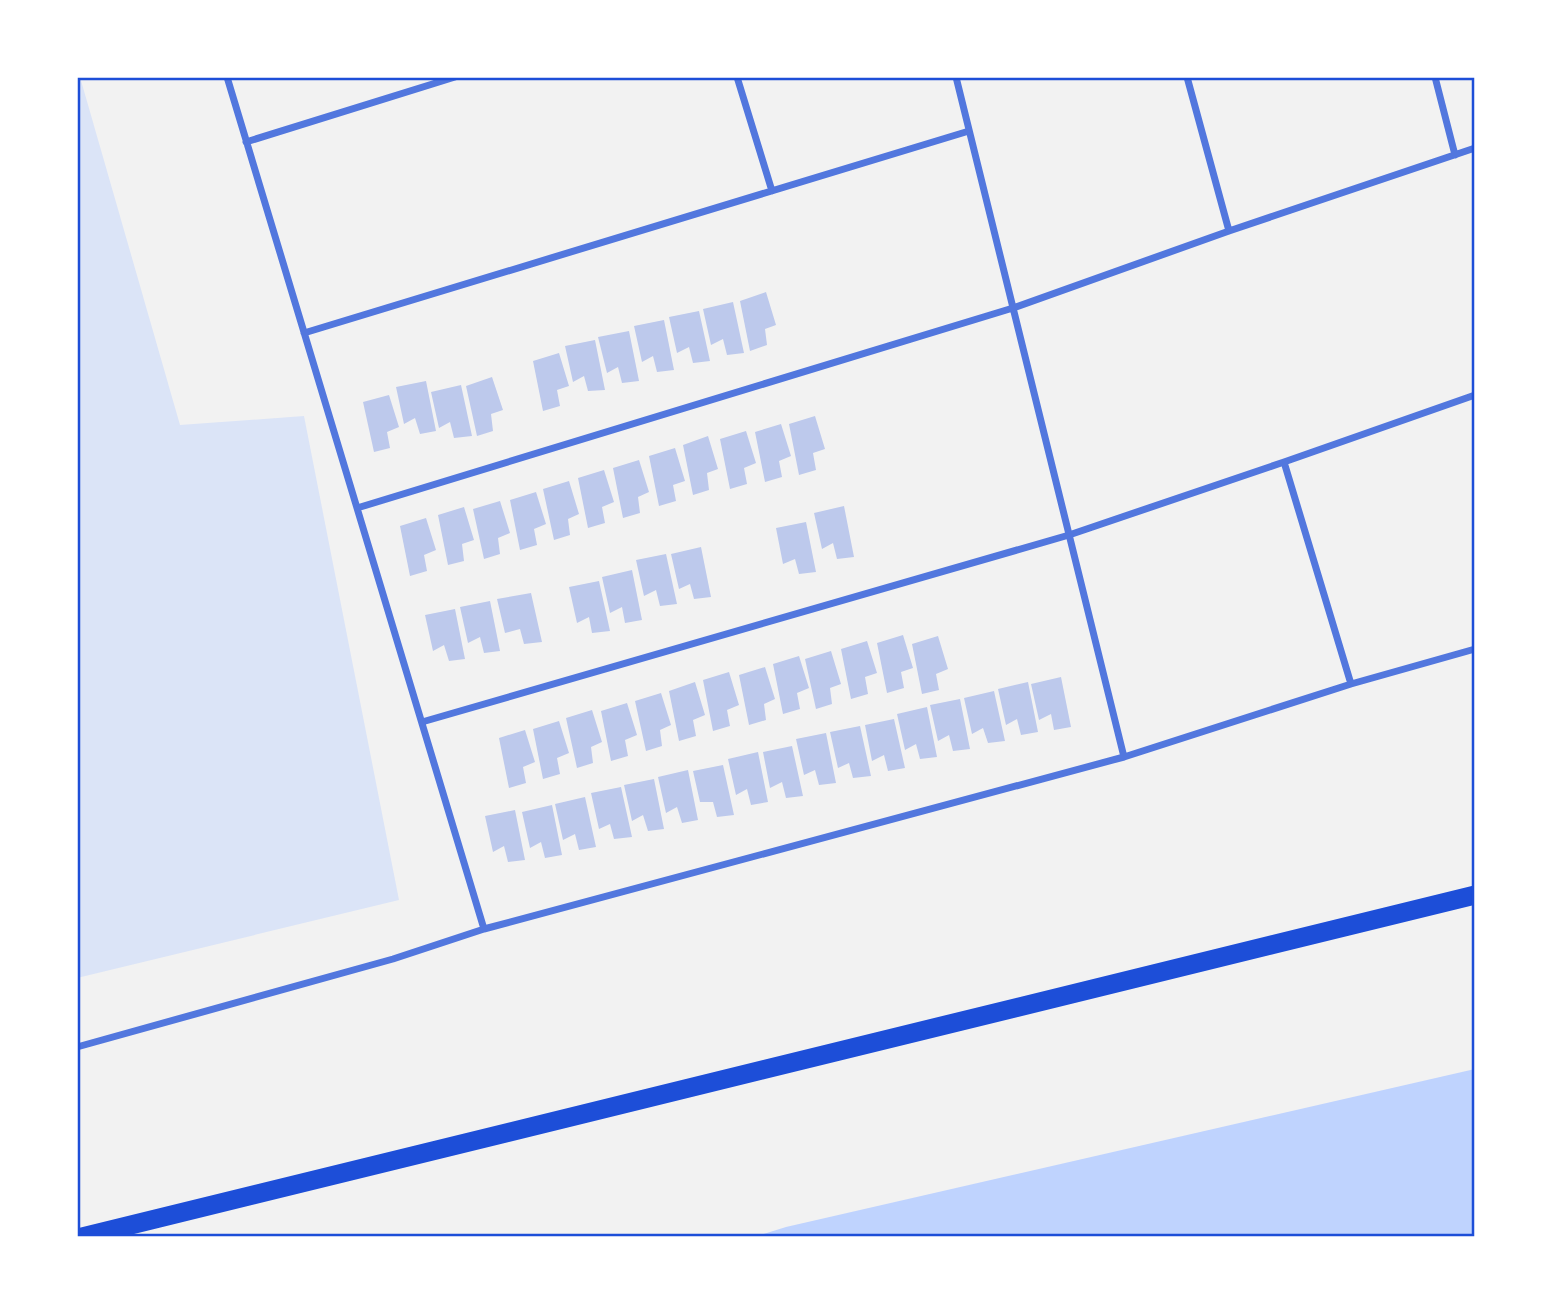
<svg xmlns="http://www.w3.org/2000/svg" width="1552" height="1314" font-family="'Public Sans',sans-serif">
  <rect width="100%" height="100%" fill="#f2f2f2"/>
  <path fill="#dbe4f7" d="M77,77h3l100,348 124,-9 95,484 -322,78z"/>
  <path fill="#bfd3fe" d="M1475,1069v168h-721l32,-10z"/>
  <path fill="#bdc9ec" d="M766,292l10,33 -11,4 2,16 -17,6 -10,-50z
    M733,302l11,51 -17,2 -4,-16 -12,6 -8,-36z
    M699,311l11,50 -17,2 -4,-16 -12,6 -8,-36z
    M664,320l10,50 -17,2 -4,-16 -11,6 -8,-36z
    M629,331l10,50 -17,2 -4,-16 -11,6 -9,-36z
    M595,340l10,50 -17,1 -4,-15 -11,6 -8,-36z
    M559,353l10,33 -12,4 3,16 -17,5 -10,-50z
    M492,377l11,33 -12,4 2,17 -16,5 -11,-50z
    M426,381l10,50 -16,3 -5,-16 -11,6 -8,-37z
    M461,385l11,51 -18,2 -4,-16 -11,6 -8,-36z
    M389,395l10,32 -12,5 3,16 -16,4 -11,-50z
    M815,416l10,33 -12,4 3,17 -17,5 -10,-51z
    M781,424l10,32 -12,5 3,16 -17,5 -10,-50z
    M746,431l10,32 -12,5 3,16 -17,5 -10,-50z
    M708,436l10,33 -11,4 2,17 -16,5 -10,-50z
    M675,448l10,33 -12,4 3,16 -17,5 -10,-50z
    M639,460l10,32 -11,5 2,16 -17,5 -10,-50z
    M604,470l10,32 -12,5 3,16 -17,5 -10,-50z
    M569,481l10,33 -11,5 2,16 -16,5 -11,-51z
    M536,492l10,32 -12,5 3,16 -17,5 -10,-50z
    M500,501l10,32 -12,5 2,16 -16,5 -11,-50z
    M844,506l10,51 -17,2 -4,-16 -11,6 -8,-36z
    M464,507l10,33 -12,4 2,17 -16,4 -10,-50z
    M426,518l10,32 -12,5 3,16 -17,5 -10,-50z
    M806,522l10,50 -17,2 -4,-15 -12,5 -7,-36z
    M701,547l10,50 -17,2 -4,-15 -11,5 -8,-35z
    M666,554l11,50 -17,2 -4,-16 -12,6 -8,-36z
    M632,570l10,50 -17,3 -3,-16 -12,6 -8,-36z
    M599,581l11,50 -18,2 -3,-16 -12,6 -8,-36z
    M531,593l11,49 -18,2 -4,-15 -15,4 -8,-34z
    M490,601l10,50 -16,2 -4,-16 -12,6 -8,-36z
    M455,609l10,50 -16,2 -5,-16 -11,6 -8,-36z
    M903,635l10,33 -12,4 3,16 -17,5 -10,-50z
    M938,636l10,33 -12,5 3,16 -17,4 -10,-50z
    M867,641l10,32 -12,4 3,17 -17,5 -10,-50z
    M831,651l10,33 -11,4 2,16 -16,5 -11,-50z
    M799,656l10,32 -12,5 3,16 -17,5 -10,-50z
    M765,667l10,32 -11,5 2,16 -17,5 -10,-50z
    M729,672l10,33 -12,5 3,16 -17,5 -10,-51z
    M1061,677l10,50 -17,3 -3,-16 -12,6 -8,-36z
    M695,682l10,33 -12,5 3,16 -17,5 -10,-50z
    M1028,682l10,50 -17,3 -4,-16 -11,6 -8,-36z
    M994,691l11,50 -17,2 -5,-15 -11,6 -8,-36z
    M661,693l10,32 -11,5 2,16 -16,5 -11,-50z
    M960,699l10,50 -17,2 -4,-16 -11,6 -8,-36z
    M627,703l10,32 -12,5 3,16 -17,5 -10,-50z
    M927,707l10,50 -17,2 -4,-15 -11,6 -8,-36z
    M592,710l10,32 -11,5 2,16 -16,5 -11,-50z
    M894,719l11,49 -17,3 -4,-16 -12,6 -7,-36z
    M559,721l10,32 -12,5 3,16 -17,5 -10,-50z
    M860,726l11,50 -18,2 -4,-15 -11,5 -8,-36z
    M525,730l10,32 -12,5 3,16 -17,5 -10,-50z
    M826,733l10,50 -17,2 -4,-15 -11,5 -8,-36z
    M792,746l11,50 -17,2 -4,-16 -12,6 -7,-36z
    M758,752l10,50 -17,3 -4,-16 -11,6 -8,-36z
    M723,765l11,50 -17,2 -4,-15h-13l-7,-31z
    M688,770l10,50 -16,3 -5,-16 -11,6 -8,-36z
    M654,779l10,50 -16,2 -5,-16 -11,6 -8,-36z
    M621,787l11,50 -18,2 -4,-15 -11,5 -8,-36z
    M585,797l11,50 -17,3 -4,-16 -12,6 -8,-36z
    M552,805l10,50 -17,3 -4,-16 -11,6 -8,-36z
    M515,810l10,50 -17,2 -4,-16 -11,6 -8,-36z"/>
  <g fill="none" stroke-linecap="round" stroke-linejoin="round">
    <path stroke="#5277de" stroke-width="7" d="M227,77l257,852
      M737,77l35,114
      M956,77l168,680
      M1187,77l42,154
      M1435,77l20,78
      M246,142l209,-65
      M304,333l665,-202
      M1284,462l67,222
      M357,508l656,-200 216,-77 246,-83
      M422,722l647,-187 215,-73 191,-67
      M77,1047l316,-88 91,-30 640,-172 227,-73 124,-35"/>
    <path stroke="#1d4ed8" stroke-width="19" d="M82,1237l1393,-342"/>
  </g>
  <rect width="1552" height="1314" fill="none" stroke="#ffffff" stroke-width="158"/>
  <rect x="79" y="79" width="1394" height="1156" fill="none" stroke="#1d4ed8" stroke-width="2.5"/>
</svg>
